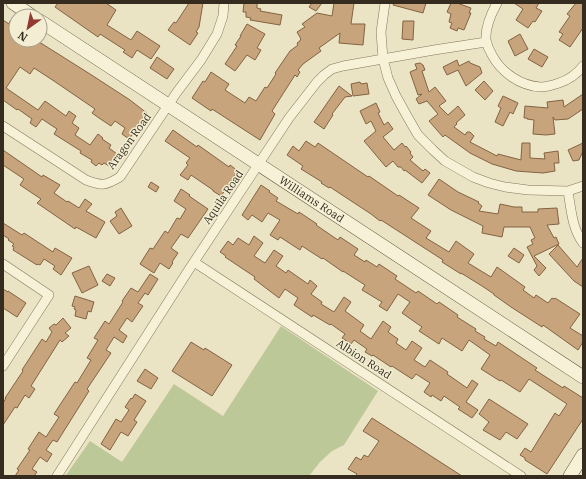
<svg xmlns="http://www.w3.org/2000/svg" width="586" height="479" font-family="'IBM Plex Serif',serif">
  <rect width="100%" height="100%" fill="#ebe4c4"/>
  <path fill="#bdc899" d="M281,326l97,65 -34,54 -12,6 -12,11 -11,14h-241l-2,-1 24,-34 32,21 52,-78 49,32z"/>
  <path fill="#c7a47c" stroke="#826343" d="M58,3h48l10,7 -9,15 24,15 6,-9 23,15 -9,13 -14,-9 -5,8 -9,-6 2,-2 -25,-16 -2,3 -43,-30z
    M189,3h14l-4,24 -3,5 2,1 -8,12 -22,-15 6,-8 2,1z
    M244,3h13v5l4,1 -1,2 22,4 -2,10 -30,-5 1,-2 -5,-1v-5h-3z
    M312,3h10l-6,8 -7,-4z
    M334,3h20l-3,21h14l-2,21 -24,-2 1,-10 -21,15 2,3 -18,13 -5,6 2,2 -3,5 -2,-2 -23,36 3,3 -15,26 -48,-31 -1,2 -19,-13 11,-17 2,1 6,-10 18,12 -4,6 20,13 4,-6 7,4 9,-14 2,1 9,-14 -1,-1 15,-22 8,-6 -1,-2 3,-2v-1l1,-1 -4,-7 8,-5 -3,-3 15,-11 15,3z
    M394,3h32l-3,10 -30,-8z
    M451,3h6l14,5 -2,5h2l-7,17 -6,-2 -1,3 -7,-3 2,-5 -3,-1 2,-8 -4,-2z
    M514,3h25l-3,5 6,3 -7,11 -2,-1 -5,7 -12,-8 7,-11z
    M576,3h7v25l-13,19 -11,-7 4,-6 -4,-2 11,-16 -3,-2z
    M3,20l6,4 1,-3 6,4v15h20l54,34 40,26 18,14 -19,25 -7,-5 3,-6 -10,-7 -4,5 -12,-8 -7,-5 3,-4 -41,-28 -20,-13 -4,6 -10,-7 -14,21 32,22 7,-9 21,15 3,-5 7,5 -4,7 7,5 -4,7 15,10 8,-11 5,4 -1,1 9,6 -2,3 8,6 -8,12 -5,-3 -2,2 -3,-2 -3,3 -5,-4 1,-2 -12,-7 1,-2 -27,-17 3,-5 -15,-10 -6,8 -6,-4 2,-4 -14,-10 -1,1 -14,-10z
    M403,21h11l-1,19 -11,-1z
    M247,24l18,10 -8,14 4,2 -6,10 -8,-5 -12,16 -10,-7 12,-18 -2,-1 6,-9h-1z
    M520,34l8,15 -13,7 -7,-15z
    M534,49l14,8 -6,10 -14,-8z
    M157,57l17,12 -7,10 -17,-11z
    M457,60l2,6 10,-5 1,2 10,4 2,6 -16,13 -8,-16 -11,5 -4,-8z
    M420,63l3,2 2,5 -3,1 7,21 6,-5 11,14 -7,5 9,9 10,-9 7,9 -9,8 1,1 -3,3 11,8 2,-3h3l4,4 -4,6 27,14 1,-2 23,6v-2l1,-15h8v15l15,1 -1,-6 14,-2 1,12h-5l1,8 -12,2 -27,-2 -24,-7 -22,-11 -25,-18 -2,2 -14,-16 9,-7 -11,-13 -8,3 -3,-5 6,-5 -4,1 -8,-23 7,-3 -2,-5z
    M484,81l9,10 -8,9 -10,-10z
    M360,82l1,2 6,-1 2,11 -16,2 -2,-12z
    M339,86l13,10 -7,1 -13,17 1,1 -9,14 -10,-7z
    M583,94v15l-15,10 -13,1 -2,-3 2,17 -9,1 -13,-1 1,-14 -7,-1v-1h-3l1,-12 23,2 -1,-6 16,-2 1,7z
    M503,96l15,7 -5,11 -3,-2 -7,14 -8,-4 6,-14 -3,-2z
    M376,103l4,9 -2,1 6,12 4,-3 5,7 -10,8 11,13 8,-7 3,4 1,-1 5,6 -1,1 3,4 -3,3 13,11 2,-2 5,4 -8,10 -17,-13 -1,1 -3,-4h-3l-5,-6 -7,6 -22,-26 12,-10 -5,-10 -5,3 -6,-13z
    M173,130l24,17 1,-2 31,22 1,-2 8,6 -17,25 -8,-5v-1l-22,-15 -3,5 -8,-5 8,-10 -2,-2 4,-5 -25,-17z
    M306,141l9,6 3,-4 50,34 1,-1 29,20 1,-1 20,13 -8,10 20,13 -5,7 23,14 7,-11 18,13 -6,9 23,14 6,-10 28,20 -2,3 11,8 2,-3 12,8 4,-5 2,1 1,-1 25,16 -10,14 13,8v6l-5,8 -35,-25 -1,2 -31,-20 -17,-12v-1l-12,-8 -21,-13v1l-19,-12 1,-2 -62,-40 -1,1 -9,-7 -41,-27 -1,1 -8,-5 1,-1 -21,-13 2,-3 -16,-11 6,-9 6,5z
    M583,143v8l-4,9 -6,1 -5,-11z
    M3,150l39,27 1,-2 17,10 -6,8 13,9 1,-1 11,7 6,-9 7,5 -6,7 19,11 -9,16 -20,-11 -1,2 -38,-26 4,-4 -21,-14 4,-6 -21,-14z
    M439,179l19,13 21,10 -1,1 4,3 -3,5 19,3 2,-10 14,3h8v5h16v-3l19,-1 2,16 -12,1 7,13 2,-1 3,7 -25,12 12,12 -7,8 -5,-6 3,-4 -10,-19 6,-3 -2,-4 4,-2 -5,-11h-26l-2,10 -20,-4 1,-7 -32,-16 -23,-15z
    M151,182l8,5 -3,5 -8,-5z
    M261,185l9,6 -1,1 9,6 -2,3 22,13 1,-2 18,12 -1,1 22,15 2,-3 18,12 -4,6 11,7 1,-2 11,7 2,-3 18,12 -2,3 21,14 2,-2 19,13 2,-2 19,13 -1,2 19,12 -1,2 10,6 -1,2 12,7 2,-4 39,26 -2,2 28,18 1,-2 19,12v21l-36,55 -22,-14v-2l-5,-3 5,-7 6,4 24,-39 4,3 8,-12 -38,-25 -9,13 -19,-12 -1,1 -19,-12 9,-14 -21,-15 -7,11 -20,-13 -3,6 -20,-13 3,-4 -20,-14 8,-11 -12,-8 -11,17 -8,-5 3,-4 -20,-12 3,-5 -22,-14v1l-20,-14 -1,1 -20,-13 -2,4 -20,-13 -2,3 -8,-5 10,-15 -12,-7 -6,9 -10,-7 -4,5 -6,-5z
    M181,189l9,6 -1,1 19,13 -20,29 -7,-4 -10,14 7,5 -6,9 1,1 -4,6 -9,-6 -6,10 -14,-9 10,-16 3,1 12,-18 3,2 9,-15 3,1 6,-10 -12,-8z
    M121,208l11,18 -13,8 -9,-13 7,-5 -2,-4z
    M3,223l19,12 2,-2 29,19 2,-4 17,10 -11,17 -8,-6 2,-3 -11,-7 -4,6 -2,-1 -1,1 -24,-15 1,-3 -2,-1 2,-2 -6,-4 1,-1 -6,-4z
    M254,236l9,7 -9,13 11,7 9,-13 9,6 -7,10 10,7 2,-3 20,14 2,-4 7,6 -6,8 11,8 -1,2 13,8 10,-15 7,5 -6,9 19,14 -4,6 11,8 12,-18 8,6 -3,5 10,7 -2,4 10,7 6,-9 10,7 -8,12 11,7 5,-7 18,12 -1,2 20,14 5,-8 6,4 -12,18 12,8 -6,8 -14,-9 2,-2 -16,-11 -3,5 -9,-6 -1,2 -7,-5 6,-9 -14,-9 -4,5 -20,-13 -1,1 -18,-12 -1,1 -7,-4 2,-3 -13,-9 -3,4 -9,-6 3,-4 -14,-10 -1,1 -17,-10 -1,2 -18,-12 4,-7 -13,-9 -6,9 -25,-19 1,-2 -30,-20 1,-1 -6,-4 8,-11 5,4 5,-7 11,7z
    M558,245l19,22 6,-9v29l-9,-6 -25,-27z
    M514,248l10,7 -5,8 -11,-7z
    M89,266l9,19 -16,8 -10,-20z
    M107,274l8,4 -5,8 -8,-5z
    M150,274l8,5 -10,16 -3,-2 -7,10 5,3 -11,16 -5,-4 -8,12 8,6 -4,7 -9,-6 -8,13 5,3 -24,36 2,2 -32,51 -4,-2 -7,10 6,4 -5,8 -7,-5 -8,12 5,3 -3,4h-19l4,-6 -2,-1 13,-19 -2,-1 11,-17 7,5 13,-20 -5,-3 21,-32 2,1 14,-23 -4,-2 11,-18 -4,-2 11,-17 4,3 14,-22 -1,-1 9,-13 7,4z
    M3,289l5,3v-1l18,12 -9,14 -14,-9z
    M75,296l19,6 -3,10 -3,-1 -2,8 -11,-3 1,-6 -2,-1 1,-2 -3,-1z
    M63,318l8,10 -6,5 4,3 -7,6 -2,-2 -29,46 4,3 -6,9 -4,-3 -8,13 -2,-1 -12,18v-22l3,-5h-1l18,-27 -1,-1 20,-31 4,3 6,-10 -3,-4 5,-4 2,1z
    M191,342l13,8 1,-2 27,17 -20,31 -40,-25z
    M145,369l13,9 -7,11 -14,-8z
    M135,394l11,7 -12,19 3,2 -9,14 -7,-4 -11,18 -9,-6 15,-25 5,3 8,-12 -4,-3 6,-9 1,1z
    M489,399l39,25 -11,15 -11,-7 -6,8 -17,-10 6,-8 -10,-8z
    M372,418l90,58h-107l2,-2 -9,-5 8,-12 5,3 3,-5 4,2 11,-16 -16,-10z"/>
  <g fill="none" stroke-linecap="round" stroke-linejoin="round">
    <defs>
      <path id="street" d="M385,3l-4,29 2,27 5,19 8,18 11,20 11,19 15,15 12,11 28,16 16,6 16,4 23,3 40,1 15,-5
        M497,3c-6,11 -12,24 -11,37 1,5 3,10 6,15 9,17 28,31 49,32 5,0 12,-2 18,-4 9,-3 18,-9 24,-17
        M3,126l83,54c16,6 19,6 34,-3l57,-85 24,-32 16,-26 6,-18 1,-13
        M568,191c3,18 4,37 15,52
        M194,262l327,214
        M3,264l46,31 -46,71
        M57,476l131,-205 101,-153 28,-36 7,-7 8,-6 11,-3 91,-16 52,-8"/>
      <g id="secondary">
        <path d="M13,3l19,13"/>
        <path id="s1" d="M40,21l543,356"/>
        <path d="M570,476l13,-21"/>
      </g>
    </defs>
    <use href="#street" stroke="#85765c" stroke-width="10"/>
    <use href="#secondary" stroke="#66573f" stroke-width="14"/>
    <use href="#street" stroke="#f6f1d7" stroke-width="9"/>
    <use href="#secondary" stroke="#f6f1d7" stroke-width="13"/>
  </g>
  <g text-anchor="middle" stroke-width="3" stroke-linejoin="round" paint-order="stroke">
    <g font-size="11" fill="#352c1f" stroke="#f3eed3">
      <text transform="translate(129 141) rotate(-54)" y="4">Aragon Road</text>
      <text transform="translate(223 197) rotate(-56)" y="4">Aquila Road</text>
      <text dy="4" stroke="none"><textPath href="#s1" startOffset="325">Williams Road</textPath></text>
      <text transform="translate(364 359) rotate(33)" y="4">Albion Road</text>
    </g>
  </g>
  <rect width="586" height="479" fill="none" stroke="#352c1f" stroke-width="8"/>
  <g transform="translate(28 28) rotate(213)"><circle r="19" fill="#f3eed3" stroke="#a7a08b"/>
  <path d="M0-3L7 15L0 10L-7 15Z" fill="#903a30"/>
  <text y="-6" font-size="11" font-weight="bold" text-anchor="middle" fill="#352c1f">N</text>
  </g>
</svg>
